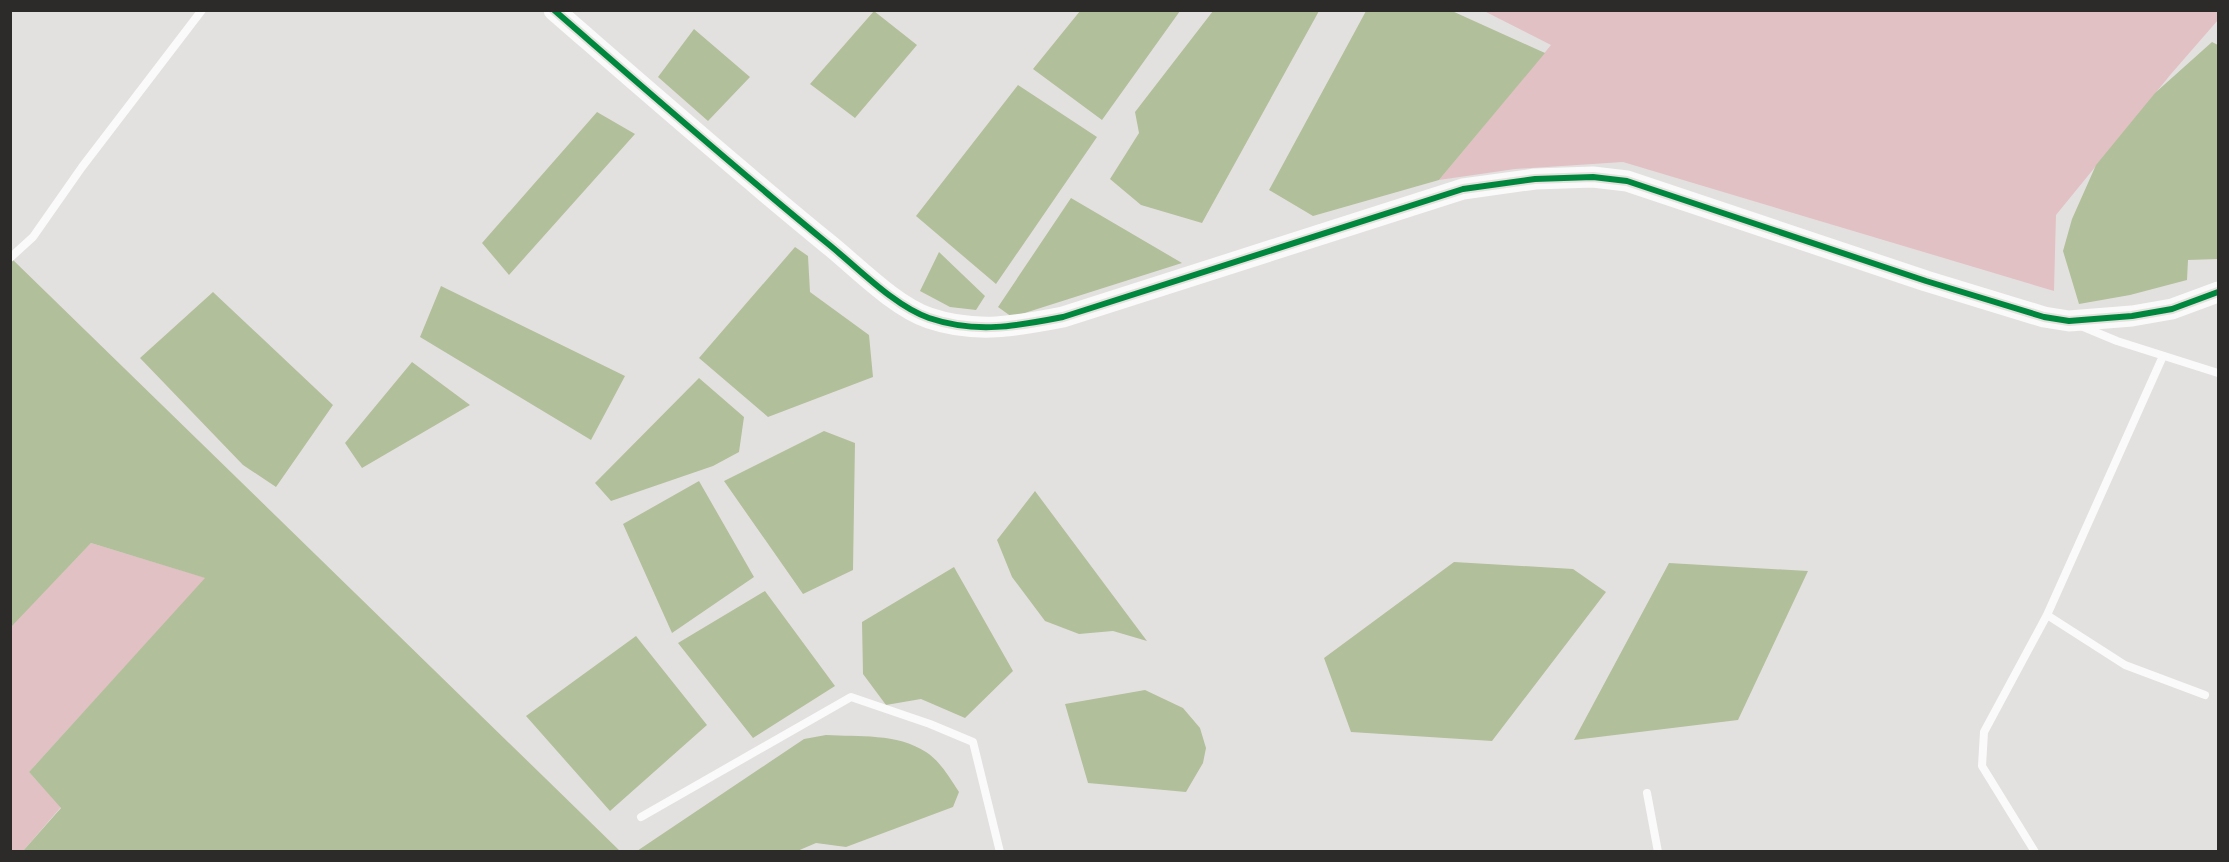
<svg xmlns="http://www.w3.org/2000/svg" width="2229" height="862" font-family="'Exo 2',sans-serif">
  <rect width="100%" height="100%" fill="#e3e1df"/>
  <path fill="#e2c1c4" d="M1484,11h734v9l-47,54 -115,141 -2,76 -431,-129 -108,7 -76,11 112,-135z
    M91,543l115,35 -177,194 32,35 -38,44h-12l-1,-224z"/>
  <path fill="#b2bf9b" d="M874,11l43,34 -62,73 -45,-34z
    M1080,11h100l-78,109 -69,-51z
    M1213,11h106l-117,212 -61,-18 -31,-26 29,-46 -4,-21z
    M1366,11h86l93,42 -106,127 -126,36 -44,-26z
    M694,29l56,48 -42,44 -50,-44z
    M2212,42l6,3v214l-30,1 -1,20 -57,15 -51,9 -16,-53 9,-32 24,-54 59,-72z
    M1018,85l79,52 -101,147 -80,-68z
    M597,112l38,22 -126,141 -27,-32z
    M1071,198l111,65 -170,54 -14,-10z
    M795,247l13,9 2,36 59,43 4,42 -105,40 -69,-59z
    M939,252l46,44 -9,14 -26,-3 -30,-16z
    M11,258l609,593h-597l38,-43 -32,-36 176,-194 -114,-35 -80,84z
    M441,286l184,90 -34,64 -171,-103z
    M213,292l120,113 -57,82 -33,-22 -103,-107z
    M412,362l58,43 -108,63 -17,-25z
    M699,378l45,39 -5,35 -26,14 -102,35 -16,-18z
    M824,431l31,12 -2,127 -50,24 -79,-113z
    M699,481l55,96 -82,56 -49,-109z
    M1035,491l112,150 -34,-10 -34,3 -34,-13 -33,-44 -15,-37z
    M1454,562l119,7 33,23 -114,149 -141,-9 -27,-74z
    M1669,563l139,8 -70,149 -164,20z
    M954,567l59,104 -48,47 -44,-19 -35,6 -23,-31 -1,-52z
    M765,591l70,95 -82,52 -75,-95z
    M636,636l71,89 -97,86 -84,-95z
    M1145,690l38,18 17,20 6,20 -3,15 -17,29 -98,-9 -23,-79z
    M826,735c33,2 71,-2 100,17 14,9 24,26 33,40l-6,15 -107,40 -30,-4 -21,9 -158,-1 167,-112z"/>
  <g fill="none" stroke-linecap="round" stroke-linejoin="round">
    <path stroke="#fbfafa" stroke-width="8" d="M10,258l23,-21 49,-70 120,-157
      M2081,326l36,15 101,32
      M2047,615l78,50 80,30
      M1647,793l11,59
      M641,817l210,-120 79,27 43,18 27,110
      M2035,852l-53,-86 2,-34 63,-117 116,-259"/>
    <path stroke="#fbfafa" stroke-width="21" d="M554,10c91,79 181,158 273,233 30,24 67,63 102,75 47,16 88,8 134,-1l400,-128 72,-10 58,-2 34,4 299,100 118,36 25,4 63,-5 40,-7 46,-17"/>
    <defs>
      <path id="cycleway" d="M554,10c91,79 181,158 273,233 30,24 67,63 102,75 47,16 88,8 134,-1l400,-128 72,-10 58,-2 34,4 299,100 118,36 25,4 63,-5 40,-7 46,-17"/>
    </defs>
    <use href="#cycleway" stroke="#e5e1dd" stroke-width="10"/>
    <use href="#cycleway" stroke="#00873e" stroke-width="6"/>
  </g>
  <rect width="2229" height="862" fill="none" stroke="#2d2b2a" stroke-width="24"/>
</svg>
